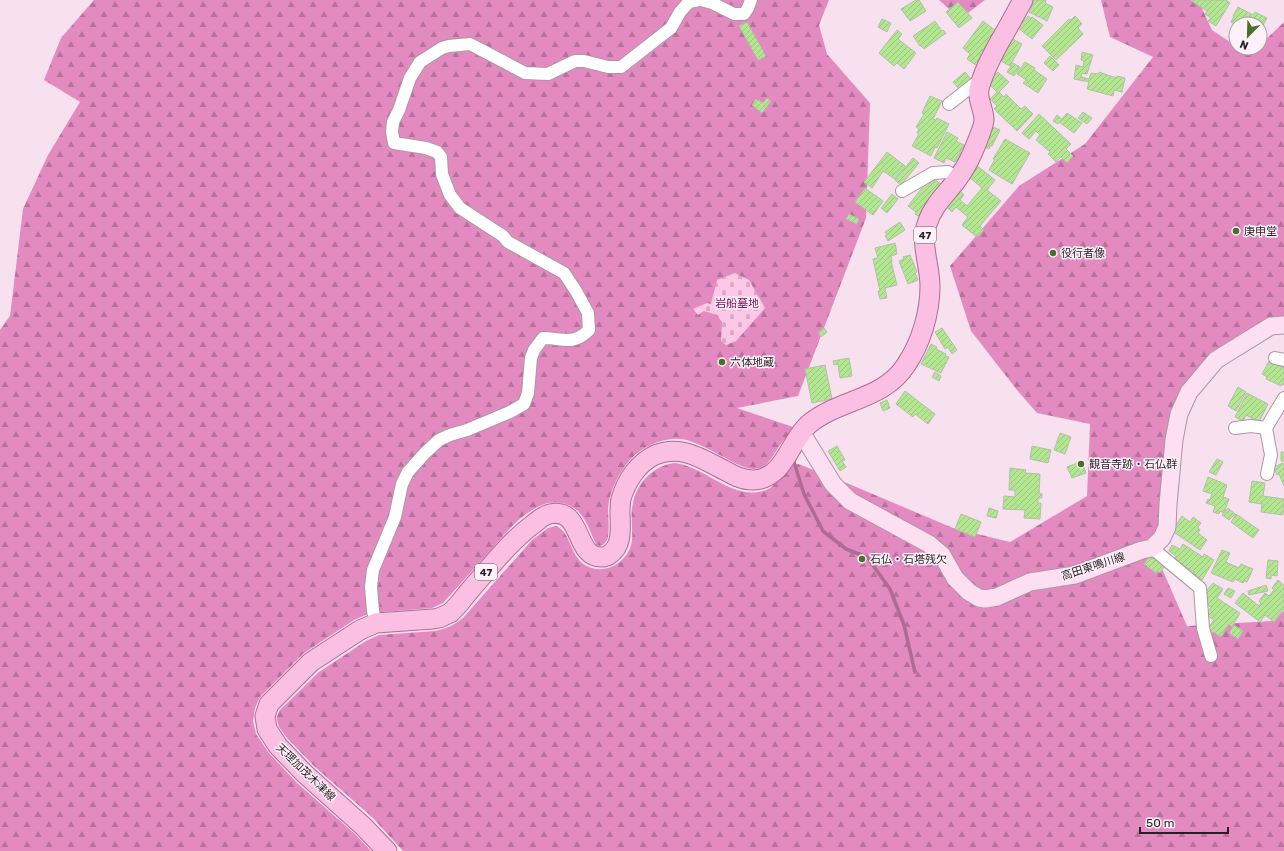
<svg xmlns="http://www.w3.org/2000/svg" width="1284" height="851" font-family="Rubik,'Noto Sans JP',sans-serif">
  <defs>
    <pattern id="forest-firs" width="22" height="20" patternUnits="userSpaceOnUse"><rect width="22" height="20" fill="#e38bc1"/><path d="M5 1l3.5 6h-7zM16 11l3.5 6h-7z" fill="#b8719c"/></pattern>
    <pattern id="cemetery-stones" width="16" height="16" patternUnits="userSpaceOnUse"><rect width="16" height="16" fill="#fdc8e7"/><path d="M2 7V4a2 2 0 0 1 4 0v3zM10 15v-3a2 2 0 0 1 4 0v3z" fill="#d9abc6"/></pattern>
    <pattern id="building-hatch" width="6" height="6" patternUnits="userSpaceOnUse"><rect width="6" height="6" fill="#b3e690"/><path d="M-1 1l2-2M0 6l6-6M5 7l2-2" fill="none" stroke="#9ac57c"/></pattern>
  </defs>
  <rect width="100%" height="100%" fill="#f7e1ee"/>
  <path fill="url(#forest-firs)" d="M94,0h735l-10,25 8,29 43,49 -4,115 -68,178 -61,12 59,20c-4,4 -9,8 -13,13 -6,7 -12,21 -20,26 -11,5 -23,-1 -32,-6 -13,-7 -27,-15 -41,-20 -21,-7 -46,4 -60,19 -11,13 -20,30 -22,47 0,7 2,27 -1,33 -1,2 -2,3 -4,5l-4,1 -3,-2c-6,-12 -10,-28 -22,-36 -9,-6 -22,-7 -32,-3 -22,9 -37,29 -52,46 -16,17 -31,35 -47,52l-11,5 -62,5 -16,7 -50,33 -44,44 -5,11 -2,13 3,13 13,19 28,30 58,51 16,17h-371v-521l10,-14 13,-107 25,-54 32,-53 -36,-22 17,-42z
    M939,0h46l-25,19z
    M1101,0h99l-1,2 13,28 24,16v2h3l10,7 8,-7h3v-3l24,-23v295l-16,1 -20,12 -37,24 -29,34 -23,137 -3,8 -8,8 -75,26 -79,23h-12l-8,-4 -12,-13 -28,-35 -80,-44 -12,-13 111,47 57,14 77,-46 3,-72 -53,-11 -20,-23 -46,-59 -21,-65 69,-80 66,-42 68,-87 -43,-20z
    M674,463c32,3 58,39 92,27 11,-3 13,-17 21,-22 3,-2 8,-3 12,-4l19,8 107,78 11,10 29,38 68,-9 111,-32 12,-2 31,71 85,-5 12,-10v240h-881l-31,-34 -58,-51 -27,-28 -8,-11 -2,-7v-4l3,-6 39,-38 47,-31 13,-6 56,-4c11,-2 19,-6 28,-13l69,-78 16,-12 8,-2c16,6 13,33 33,41 19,8 41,-7 43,-27 1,-12 -2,-25 1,-37 4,-20 20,-37 41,-40z"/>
  <path fill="url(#cemetery-stones)" d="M735,273l14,7 16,28 -29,33 -10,4 -5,-4 1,-19 -5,-7 -13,-4 -6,4 -5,-6 14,-6 4,1 6,-24z"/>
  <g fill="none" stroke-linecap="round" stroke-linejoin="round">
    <path stroke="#ac6c93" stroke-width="3.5" d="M794,462l10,32 19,37 23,18 21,8 23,32 14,36 11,47"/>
  </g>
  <path fill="url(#building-hatch)" stroke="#b3beac" d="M916,0h3l7,11 -16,10 -9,-12z
    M1033,0h13l-1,3 8,4 -6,14 -18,-9 3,-5 -2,-1z
    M1190,0h36l4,3 -14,23 -8,-5 3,-3 -6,-4 2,-3z
    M958,2l14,16 -13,10 -13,-16z
    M1238,7l15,8 2,-3 12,6 -7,12v-6h-24v3v-2l-5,-3 3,-6h-1z
    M1028,16l3,2 1,-1 11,8 -11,14 -14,-11z
    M1075,16l7,8 -4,4 5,6 -27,26 -14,-14 27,-27 2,1z
    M882,19l9,4 -4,9 -9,-5z
    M935,21l7,10 1,-1 3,3 -22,16 -3,-3h-1l-7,-10z
    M983,21l13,10 -16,23 4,3 -7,9 -10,-7 3,-5 -7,-6z
    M747,22l19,34 -8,4 -19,-34z
    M897,30l5,4 -4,5 18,14 -12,16 -7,-6 -3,3 -15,-13z
    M1011,38l11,6 -12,22 -11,-6z
    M1082,52l11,3 -6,19 -5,-1 -1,4 8,2 2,-6 7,1 1,-2 18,6v-2l8,2 -3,14 -8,-2 -1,6 -26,-7 2,-7 -15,-3 2,-14 7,2 1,-6 -3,-1z
    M1050,56l9,9 -6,6 -9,-8z
    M1025,62l10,6 -1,2 13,9 -9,14 -15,-10 3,-3 -9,-6z
    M1013,63l7,4 -6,9 -7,-4z
    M965,72l6,7 -12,10 -6,-7z
    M998,72l11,10 -10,10 5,5 2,-3 15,15 4,-3 8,8 -16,17 -23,-22 3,-3 -7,-7 7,-7 -9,-9z
    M930,96l12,5 -9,18 3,1 1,-2 12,6 -12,24 -2,-1 -4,9 -19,-10 7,-12 -2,-1 2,-4 -3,-2 8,-13 -2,-1z
    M767,98l4,3 -9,12 -10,-8 4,-6 7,4z
    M1083,112l9,6 -5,6 -9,-6z
    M1067,113l15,10 -8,10 -15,-11 -1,2 -5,-3 4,-6 5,4z
    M1039,114l32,30 -5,5 7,7 -6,7 -6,-6 -5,5 -8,-8 2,-2 -14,-12 4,-5 -4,-4 -7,8 -7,-6z
    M993,127l7,3 -8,16h-2l-1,3 -6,-3z
    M947,132l11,6 -2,3 8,4 -9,17 -9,-4 -2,5 -10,-5z
    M1005,139l25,14 -18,31 -23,-14 6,-11h-2z
    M887,152l18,14 -10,13 -12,-8 -11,17 -8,-6z
    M913,158l6,5 -18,22 -6,-5z
    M976,165l19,15 -8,10 14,11 -21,25 4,4 -7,7 -15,-12 6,-8 -12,-10 -4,5 -8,-7 14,-16 6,6 -4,5 7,6 15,-18 -13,-11 6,-8 -1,-1z
    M933,178l9,7 -21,30 -1,-1 -2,2 -3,-2 1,-2 -8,-6 17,-22 3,2z
    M865,188l18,13 -10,14 -18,-13z
    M892,194l6,5 -11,14 -6,-5z
    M849,214l10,5 -2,5 -11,-5z
    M900,222l5,8 -17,11 -3,-5 2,-1 -2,-3z
    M895,243l2,11 -6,2 1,5h-1l6,24 -12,3 2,10 -7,1 -2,-8h2l-7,-32 5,-1 -3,-10z
    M910,255l7,17 -2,1 3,7 -10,4 -9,-23 5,-2 -1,-2z
    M824,328l3,4 -6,5 -3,-5z
    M942,328l15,22 -5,4 -4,-7 -3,2 -10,-17z
    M931,344l6,3 -1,2 10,5 -1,2 4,1 -8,16 -20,-9z
    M849,358l3,18 -12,2 -2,-14 -4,1 -1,-4z
    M1269,361l15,7v17l-2,-1 -1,2 -15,-7 1,-2 -5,-3z
    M825,365l7,34 -20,4 -7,-34z
    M935,372l6,4 -2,5 -7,-4z
    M1238,387l8,5 -10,19 -8,-5z
    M905,391l30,23 -7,10 -13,-10 -2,3 -17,-13z
    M1247,393l21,11 -9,18 -13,-7 -3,6 -8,-4z
    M887,400l3,8 -7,3 -3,-8z
    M1060,433l11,4 -6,17 -11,-4z
    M837,446l8,14 -3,1 4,6 -6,4 -12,-20z
    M1032,446l19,4 -3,13 -18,-4z
    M1281,452h3v9h-3z
    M1217,459l6,3 -7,13 -7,-3z
    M1082,461l4,12 -14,5 -5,-11z
    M1283,463l1,2v21l-5,-12 -2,1 -3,-8z
    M1010,468l16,2 -1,3 15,1 -1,19 3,1v4h-4v5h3l-1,16 -16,-1 1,-8 -22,-1 1,-13 11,1v-7h-6z
    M1208,477l19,8 -4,12 6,2 -5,14 -4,-2 -1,3 -6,-2 2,-6 -9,-3 2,-4 2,1 2,-6 -9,-3z
    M1252,481l13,2 -2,13 21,3 -1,16 -22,-3 1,-8 -13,-2z
    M989,508l9,3 -2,7 -9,-2z
    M1228,508l7,6 -6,6 -7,-5z
    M961,514l20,8 -6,15 -20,-8z
    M1236,514l23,16 -6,8 -22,-16z
    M1182,516l8,6 3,-5 8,6 -3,4 2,3 -2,3 9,7 -7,10 -28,-19z
    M1183,544l20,13 1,-3 10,6 -12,20 -9,-6 1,-2 -20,-12 2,-4 -7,-5 3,-6 8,4z
    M1222,550l8,3 -4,9 13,6 2,-4 12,5 -6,13 -3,-1 -1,2 -8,-4 -2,3 -22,-9z
    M1150,556l3,3 1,-2 9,7 -1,1 2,2 -4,6 -2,-2 -2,2 -12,-9z
    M1268,560l10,1 -1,15 -6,-1v4l-5,-1z
    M1278,580l6,5v24l-10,13 -9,-7 -5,7 -25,-19 8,-10 16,13 2,-3 -2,-2 6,-8 4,3 5,-6 -2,-2z
    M1213,583l10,6 -6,9 23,15 -8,14 -3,-3 -8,13 -8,-5 -1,1 -5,-3 7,-10 -8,-5 5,-8 -7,-4 3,-5 -4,-3z
    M1266,585l2,6 -19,4 -1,-4z
    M1228,588l7,3 -4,7 -7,-4z
    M1234,625l9,6 -5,8 -9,-6z"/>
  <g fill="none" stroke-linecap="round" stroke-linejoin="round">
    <defs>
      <path id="minor" d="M701,0l11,3 22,11h10l4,-6 3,-8
        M949,104l32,-25
        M902,191l31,-18 15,-1 9,7
        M1275,358l9,2
        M1235,428l16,-2 15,2 18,-30
        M1266,428l5,27 -4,19
        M1152,548l48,40 3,40 8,28
        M376,623l-3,-12 -2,-24 2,-17 22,-53 7,-33 6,-12 17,-19 14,-13 11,-5 17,-5 43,-18 14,-8 4,-11 3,-35 3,-8 9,-12c19,0 30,8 46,-8l-1,-17 -12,-22 -12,-18 -56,-31 -5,-6 -43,-28 -10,-13 -8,-21 -1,-17 -4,-5 -11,-4 -32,-5 -2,-11 1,-10 6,-12 11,-32 10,-16 22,-14 7,-2 21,-2 55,29 23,1 27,-13h9l24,6h13l50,-39 9,-16 9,-10 10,-2"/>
      <path id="secondary" d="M801,432l32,52 17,17 79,43 13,11 13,23 14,14 10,6 6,1 12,-2 33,-15 45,-7 67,-25 10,-2 10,-10 5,-11 1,-23 6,-64 5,-26 10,-22 27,-32 55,-34 13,-1"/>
      <path id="primary" d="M387,851l-24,-25 -58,-52 -27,-28 -11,-17 -2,-13 4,-12 42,-42 49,-32 16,-7 57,-4 6,-1 11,-5c8,-7 14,-16 21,-24 20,-23 40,-49 65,-67 4,-3 8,-7 14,-8 33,-7 24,43 51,43 3,0 7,-1 9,-3 17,-12 7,-38 11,-55 5,-18 17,-36 34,-44 26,-11 47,4 69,15 9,5 18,10 29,10 32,-1 36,-39 56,-56 30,-25 75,-24 97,-59 15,-22 24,-52 24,-79 0,-21 -10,-42 -3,-62 5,-17 18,-29 29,-43 6,-8 12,-18 16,-27 3,-7 12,-28 12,-34 0,-11 -7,-20 -5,-31 4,-17 13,-33 21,-48 8,-13 15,-27 23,-41"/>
    </defs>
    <use href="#minor" stroke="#ab97a2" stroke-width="14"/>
    <use href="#secondary" stroke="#ab97a2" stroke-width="19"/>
    <use href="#primary" stroke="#ae6c94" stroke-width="21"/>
    <use href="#minor" stroke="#fff" stroke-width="12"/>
    <use href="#secondary" stroke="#fcdff1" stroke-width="17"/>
    <use href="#primary" stroke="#fabfe3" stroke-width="19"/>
  </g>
  <g fill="#49702a" stroke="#fff1f9" stroke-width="1.5">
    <circle cx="1236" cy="231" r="4"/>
    <circle cx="1053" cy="253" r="4"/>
    <circle cx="722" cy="362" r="4"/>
    <circle cx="1081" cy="464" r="4"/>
    <circle cx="862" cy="559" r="4"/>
  </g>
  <g text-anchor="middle" stroke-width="3" stroke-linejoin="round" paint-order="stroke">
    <g fill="#fff1f9" stroke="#685e63" stroke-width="1">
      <rect x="914" y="227" width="22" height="16" rx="3"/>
      <rect x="475" y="564" width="22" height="16" rx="3"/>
    </g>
    <g font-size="10" font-weight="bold" fill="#271f23">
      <text x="925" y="239">47</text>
      <text x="486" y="576">47</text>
    </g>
    <g font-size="11" fill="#271f23" stroke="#fff1f9" text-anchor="start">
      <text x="1244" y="235">庚申堂</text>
      <text x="1061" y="257">役行者像</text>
      <text x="730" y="366">六体地蔵</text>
      <text x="1089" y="468">観音寺跡・石仏群</text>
      <text x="870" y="563">石仏・石塔残欠</text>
    </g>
    <g font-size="11" fill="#780f5a" stroke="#fff1f9">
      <text x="737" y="307">岩船墓地</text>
    </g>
    <g font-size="11" fill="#271f23" stroke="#fff1f9">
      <text transform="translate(1093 566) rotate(-18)" y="4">高田東鳴川線</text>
      <text transform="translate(306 772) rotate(44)" y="4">天理加茂木津線</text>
    </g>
  </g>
  <g transform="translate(1248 36) rotate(203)"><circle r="19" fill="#fff1f9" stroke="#a99da3"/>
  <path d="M0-3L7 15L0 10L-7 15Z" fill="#49702a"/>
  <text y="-6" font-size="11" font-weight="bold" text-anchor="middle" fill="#271f23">N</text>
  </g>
  <path d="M1140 827v6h88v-6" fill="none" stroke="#271f23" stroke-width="2"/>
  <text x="1146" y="827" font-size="12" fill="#271f23" stroke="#fff1f9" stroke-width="3" paint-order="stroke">50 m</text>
</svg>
